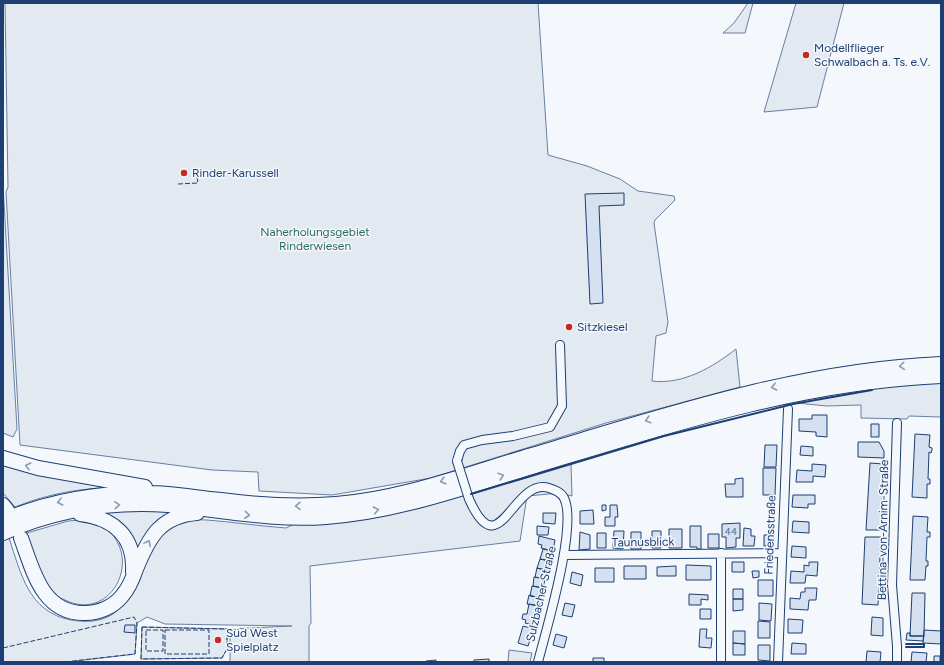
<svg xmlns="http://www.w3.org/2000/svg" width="944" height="665" font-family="Figtree,sans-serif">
  <rect width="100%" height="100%" fill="#f4f7fb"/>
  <path fill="#e3e9f0" stroke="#687fa3" d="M5,3h533l10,152 39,11 33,13 18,12 36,5 1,4 -20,20 -1,3 14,99 -2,11 -10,3 -4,45c31,4 61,-14 84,-32l4,38 -134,36 -175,55 -99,17 -73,-4 -1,-19 -46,-2 -192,-25 -14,-253 2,-5z
    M748,3h5l-8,30h-22l11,-10z
    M796,3h48l-27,104 -53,5z
    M3,185l14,244 -4,8 -10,-4z
    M941,380v37l-32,-1 -2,3 -46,-1v-13l-34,1 -40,-4 6,-5z
    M3,462l113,25c-38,2 -66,6 -101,20l-12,-14z
    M571,464l1,32 -12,-3 -33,3 -7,45 -210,25 1,57 -2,3v36h-79v-33l62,-3 -127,-2 -18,-7 -10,6 -2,31 -59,7 5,1h-78v-121l6,-3c12,35 19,74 62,82 81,14 56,-83 112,-100 7,-2 17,0 24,0 26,2 52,6 79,8l8,-4 134,-21z
    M125,510l62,1 -52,49c-7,-29 -5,-38 -36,-47z
    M81,520c9,3 21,4 28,11 33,32 0,91 -44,69 -6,-2 -11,-6 -15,-10 -12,-16 -17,-39 -23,-57l41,-12z
    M142,627l85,2v20l-5,9 -81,1z
    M509,650l23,3 -2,9h-22z"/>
  <path fill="#d5e0f0" stroke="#1d3f73" d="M624,193v12l-25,1 4,97 -13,1 -5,-110z
    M812,415h15v22l-11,-1v-4l-17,-1v-12h13z
    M871,424h8v13h-8z
    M915,434l15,1 -1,12 3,1v2l-1,3 -2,-1 -1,27h2v5h-3v14l-15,-1z
    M858,442h21l5,9v7l-26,-1z
    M765,445h12l-1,22h-12z
    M801,446l12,1v9l-13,-1z
    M870,463l14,1 -1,15h3v5h-3l-1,25h2v5h-2l-1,16h-15z
    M812,464l14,1 -1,12 -12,-1v6h-17l1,-12 15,1z
    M763,468h13l-1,27h-12z
    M743,478v19h-17l-1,-13h10v-5z
    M793,495h22v9h-7v4l-16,-1z
    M602,505h4v5l-4,1z
    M610,505h7l1,12h-3v9h-10v-9h5z
    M593,510l1,14h-14v-13z
    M543,513h13l-1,11 -12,-1z
    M913,516l15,1 -1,15h3v5h-3l-1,24h2v5h-2l-1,14h-15z
    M793,521l16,1v11l-17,-1z
    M740,523v15h-4v9l-10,1v-11h-4v-13z
    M537,526l12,1 -1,8h-11z
    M690,526h11v23h-4v-2h-7z
    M744,528l7,1v7h4l-1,10h-11z
    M669,529h13v19h-13z
    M614,531h10l-1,18 -10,-1z
    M652,531h9v17h-9z
    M580,532l10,3v14l-11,1z
    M631,532h10v17h-10z
    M597,533h9v15h-9z
    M708,534h11v14h-11z
    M764,535h10v10l-10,1z
    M539,536l16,4 -2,11 -12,-3 1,-3 -4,-1z
    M865,537h16l-1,14h3v5h-3l-1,27h2v5h-2l-1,17 -16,-1z
    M792,546l14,1v11l-15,-1z
    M543,549l9,2 -2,10 -10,-2z
    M540,559l10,2 -3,10 -10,-3z
    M732,562h12v10h-12z
    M809,562h9l-1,14 -11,-1 -1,8h-15l1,-12 13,1v-7l5,1z
    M686,565l25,1v14h-25z
    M624,566h22v13h-22z
    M676,566v10h-19v-9z
    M537,568l10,2 -2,9 -10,-2z
    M595,568h19v14h-19z
    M752,571h7v6l-6,1z
    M572,572l11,3 -2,11 -11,-3z
    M534,577l11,2 -2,9 -10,-2z
    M758,580h15v16h-15z
    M532,586l11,2 -2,10 -11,-2z
    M805,588h12l-1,12h-7l-1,10 -18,-1v-11l10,1 1,-7h4z
    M733,589h10v10h-10z
    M912,593h13l-1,43h-14z
    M689,594l19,1v5l-7,-1v6h-12z
    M529,595l11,3 -1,8 -12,-2z
    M733,599h10v11l-10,1z
    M565,603l10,2 -3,12 -10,-2z
    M759,603l13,1 -1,17 -12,-1z
    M529,604l11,2 -4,20 -11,-3 1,-3 -4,-1 1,-5h4z
    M700,609h11v10h-11z
    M872,617l11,1v18l-12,-1z
    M788,619l15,1 -1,13h-14z
    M758,621l12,1v16h-12z
    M125,625h10v8l-11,-1z
    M523,626l11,3 -6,17 -10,-3z
    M700,629h7l-1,9h6l-1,10 -12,-1z
    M924,630l17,1v13l-18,-1z
    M733,631h12v13l-12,-1z
    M907,633h3v3h14l-1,5 -17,-1z
    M556,634l11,3 -3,11 -11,-3z
    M733,643l12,1v11h-12z
    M792,643l14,1v10h-15z
    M758,645h12v16l-12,-1z
    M867,651l14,1 -1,10h-14z
    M912,652l15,1 -1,9h-15z
    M934,656h6v6h-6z
    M593,658h11v4h-11z
    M489,659v3h-15v-2z
    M436,660v2h-10v-1z"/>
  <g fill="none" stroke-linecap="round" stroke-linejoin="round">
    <defs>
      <path id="street" d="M457,461l3,-10 4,-6 18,-5 31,-4 37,-9 12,-21 -2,-61
        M469,499c31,70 43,-22 80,-11 6,2 12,4 15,10 14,27 -18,132 -26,164
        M721,553v109
        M565,555l216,-2
        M778,662l10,-253
        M897,662v-16l-5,-61 5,-162"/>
      <path id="highway" d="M3,458l35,10 107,19
        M3,505l4,5
        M80,514c34,4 55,23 53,58
        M3,520c47,-19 95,-28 146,-27 24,0 48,5 72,7 38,5 76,7 115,4 66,-5 134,-31 196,-49 134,-40 268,-85 409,-91
        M3,533c52,-23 109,-32 165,-28 53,5 105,16 158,12 71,-5 139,-30 206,-50 135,-41 268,-85 409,-91
        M21,538c12,32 21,76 64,75 14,0 28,-6 37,-17 7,-8 11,-18 14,-27 13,-32 24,-53 61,-56"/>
    </defs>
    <use href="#street" stroke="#1d3f73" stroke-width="10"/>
    <use href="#highway" stroke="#1d3f73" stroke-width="16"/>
    <use href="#street" stroke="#f4f7fb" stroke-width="8"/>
    <use href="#highway" stroke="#f4f7fb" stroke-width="14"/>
    <defs>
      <path id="street-bridge" d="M457,461l12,38"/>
    </defs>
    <use href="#street-bridge" stroke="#1d3f73" stroke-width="10" stroke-linecap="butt"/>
    <use href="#street-bridge" stroke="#f4f7fb" stroke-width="8"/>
    <path stroke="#1d3f73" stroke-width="1" stroke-dasharray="5 2" stroke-linecap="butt" d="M178,184l20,-1 -2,-13
      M142,627l85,2v20l-5,9 -81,1z
      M146,630h17v21h-17z
      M165,630h44v24h-44z
      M3,648l131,-31 3,6 -2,31 -71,8"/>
    <path stroke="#1d3f73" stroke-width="2" d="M471,494l193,-58 129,-32 79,-14
      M906,647h18v-3h-18"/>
  </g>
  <defs><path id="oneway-chevron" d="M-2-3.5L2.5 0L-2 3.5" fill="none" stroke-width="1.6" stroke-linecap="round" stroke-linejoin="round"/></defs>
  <g stroke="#889bb7">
    <use href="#oneway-chevron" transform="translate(902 366) rotate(175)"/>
    <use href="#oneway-chevron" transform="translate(774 387) rotate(167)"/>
    <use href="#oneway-chevron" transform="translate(648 420) rotate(164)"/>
    <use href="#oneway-chevron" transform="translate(28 466) rotate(-167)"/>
    <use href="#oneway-chevron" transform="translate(501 476) rotate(-17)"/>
    <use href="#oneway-chevron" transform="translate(443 481) rotate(164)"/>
    <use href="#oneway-chevron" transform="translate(60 502) rotate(166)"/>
    <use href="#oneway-chevron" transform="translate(117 505) rotate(-4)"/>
    <use href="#oneway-chevron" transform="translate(298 506) rotate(179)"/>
    <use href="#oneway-chevron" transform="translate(376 510) rotate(-11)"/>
    <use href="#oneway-chevron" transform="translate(247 515) rotate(6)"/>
    <use href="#oneway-chevron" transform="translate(148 543) rotate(-62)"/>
  </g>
  <g fill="#c62828" stroke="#f4f7fb" stroke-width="1.5">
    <circle cx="806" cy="55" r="4"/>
    <circle cx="184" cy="173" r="4"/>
    <circle cx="569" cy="327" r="4"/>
    <circle cx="218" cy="640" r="4"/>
  </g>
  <g text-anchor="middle" stroke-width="3" stroke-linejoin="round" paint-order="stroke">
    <g font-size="10" fill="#4b6792">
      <text x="731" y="535">44</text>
    </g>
    <g font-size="12" fill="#1d3f73" stroke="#f4f7fb" text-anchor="start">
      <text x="814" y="52">Modellflieger<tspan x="814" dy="14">Schwalbach a. Ts. e.V.</tspan></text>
      <text x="192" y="177">Rinder-Karussell</text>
      <text x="577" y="331">Sitzkiesel</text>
      <text x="226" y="637">Süd West<tspan x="226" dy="14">Spielplatz</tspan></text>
    </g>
    <g font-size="12" fill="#2c6c60" stroke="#f4f7fb">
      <text x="315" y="236">Naherholungsgebiet<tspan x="315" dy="14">Rinderwiesen</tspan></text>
    </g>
    <g font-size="12" fill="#1d3f73" stroke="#f4f7fb">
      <text transform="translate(883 530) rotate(-89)" y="4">Bettina-von-Arnim-Straße</text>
      <text transform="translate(770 535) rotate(-88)" y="4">Friedensstraße</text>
      <text transform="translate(643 542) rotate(-1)" y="4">Taunusblick</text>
      <text transform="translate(541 594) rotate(-77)" y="4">Sulzbacher Straße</text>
    </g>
  </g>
  <rect width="944" height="665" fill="none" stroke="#1d3f73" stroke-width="8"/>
</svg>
